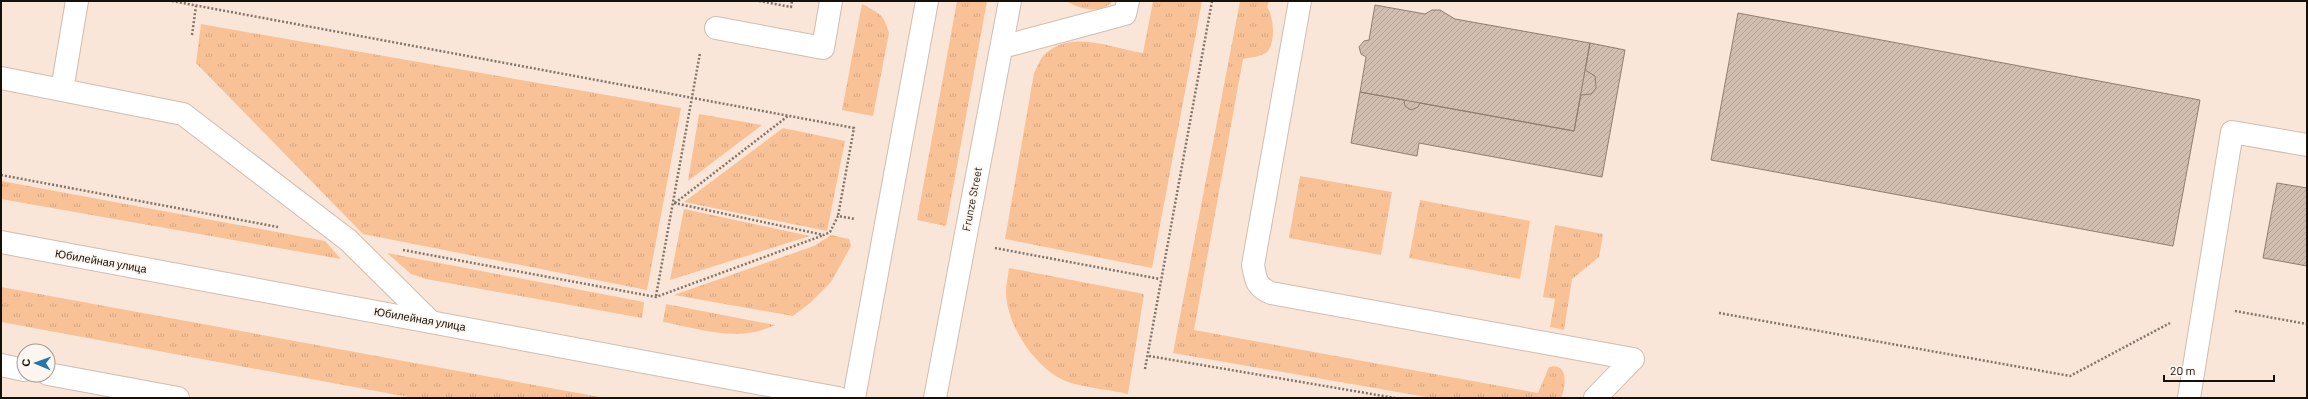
<svg xmlns="http://www.w3.org/2000/svg" width="2308" height="399" font-family="Barlow,sans-serif">
  <defs>
    <pattern id="grass-tufts" width="24" height="20" patternUnits="userSpaceOnUse"><rect width="24" height="20" fill="#f9c296"/><path d="M3 7l-1-3M5 7V3M7 7l1-3M15 17l-1-3M17 17v-4M19 17l1-3" fill="none" stroke="#d5a680"/></pattern>
    <pattern id="building-hatch" width="6" height="6" patternUnits="userSpaceOnUse"><rect width="6" height="6" fill="#d1beb0"/><path d="M-1 1l2-2M0 6l6-6M5 7l2-2" fill="none" stroke="#b3a296"/></pattern>
  </defs>
  <rect width="100%" height="100%" fill="#f9e6d8"/>
  <path fill="url(#grass-tufts)" d="M957,1h30l-41,225 -29,-6z
    M1066,1h47c-13,14 -33,8 -47,0z
    M1153,1h49l-50,267 -147,-29 29,-166c3,-5 5,-12 9,-17 26,-28 68,-8 100,-3z
    M1240,1h29l-2,6c7,9 9,36 0,45 -7,5 -16,5 -24,7l-49,271 344,63 11,-26c20,-5 17,19 12,31h-129l-259,-45z
    M862,4c17,9 22,10 27,29l-16,83 -31,-6z
    M201,24l480,84 -34,182 -284,-56 -167,-171z
    M699,114l63,11 -74,56z
    M783,128l62,13 -18,90 -143,-29z
    M1300,176l92,16 -11,63 -92,-17z
    M1,181l324,60 16,18 -340,-60z
    M1420,200l110,21 -10,58 -111,-21z
    M684,209l126,27 -140,44z
    M1555,225l48,9 -4,23 -27,22 -8,51 -14,-3 5,-28 -12,-2z
    M831,235l18,4 2,7 -20,36 -21,21 -17,13 -119,-21 140,-49z
    M387,253l257,49 -2,16 -216,-39 -15,-5z
    M1009,268l135,26 -16,100c-18,-4 -39,-6 -57,-11 -33,-10 -64,-56 -65,-90 0,-8 2,-17 3,-25z
    M1,287l604,111h-191l-413,-76z
    M666,304l109,21c-37,18 -74,4 -112,-3z"/>
  <path fill="url(#building-hatch)" stroke="#8f7e71" d="M1375,5l50,9 7,-4h8l15,9 135,24 -5,27 10,6 1,12 -5,6 -10,1 -7,36 -154,-28 -2,4 -7,3 -6,-4 -1,-6 -44,-8 6,-35 -5,-3 -2,-7 5,-6 5,-1z
    M1738,13l462,87 -27,146 -462,-86z
    M1590,43l35,7 -23,127 -183,-34 -2,13 -66,-13 9,-51 214,39z
    M2277,183l30,5v78l-44,-8z"/>
  <g fill="none" stroke-linecap="round" stroke-linejoin="round">
    <defs>
      <path id="minor" d="M1300,1l-47,264c3,16 3,21 18,28l362,66
        M716,28l107,20 8,-47
        M1002,47l123,-33 3,-13
        M1,78l182,36 165,126 82,81
        M62,90l15,-89
        M1595,398l38,-39
        M2189,398l43,-266 75,13"/>
      <path id="major" d="M1,242l837,156
        M1,365l23,5
        M48,374l130,24
        M854,398l73,-397
        M935,398l75,-397"/>
    </defs>
    <use href="#minor" stroke="#d0bdb0" stroke-width="24"/>
    <use href="#major" stroke="#d0bdb0" stroke-width="24"/>
    <path stroke="#80746b" stroke-width="2.5" stroke-dasharray="2 2" stroke-linecap="butt" d="M172,1l682,127 -16,88
      M759,1l32,6 1,-6
      M192,35l4,-29
      M1,175l277,52
      M674,203l150,32 6,-3 8,-16 17,3
      M675,203l113,-87
      M995,248l165,31
      M403,250l253,47 168,-62
      M656,296l44,-243
      M2235,311l72,13
      M1719,313l351,63 100,-53
      M1149,356l246,42
      M1145,369l67,-368"/>
    <use href="#minor" stroke="#fff" stroke-width="22"/>
    <use href="#major" stroke="#fff" stroke-width="22"/>
  </g>
  <g text-anchor="middle" stroke-width="3.5" stroke-linejoin="round" paint-order="stroke">
    <g font-size="11" fill="#16100b" stroke="#fdf6f0">
      <text transform="translate(972 199) rotate(-79)" y="4">Frunze Street</text>
      <text transform="translate(101 261) rotate(10)" y="4">Юбилейная улица</text>
      <text transform="translate(420 319) rotate(10)" y="4">Юбилейная улица</text>
    </g>
  </g>
  <rect width="2308" height="399" fill="none" stroke="#16100b" stroke-width="4"/>
  <g transform="translate(36 363) rotate(272)"><circle r="19" fill="#fdf6f0" stroke="#a19a94"/>
  <path d="M0-3L7 15L0 10L-7 15Z" fill="#2477a7"/>
  <text y="-6" font-size="11" font-weight="bold" text-anchor="middle" fill="#16100b">С</text>
  </g>
  <path d="M2164 375v6h110v-6" fill="none" stroke="#16100b" stroke-width="2"/>
  <text x="2170" y="375" font-size="12" fill="#16100b" stroke="#fdf6f0" stroke-width="3" paint-order="stroke">20 m</text>
</svg>
